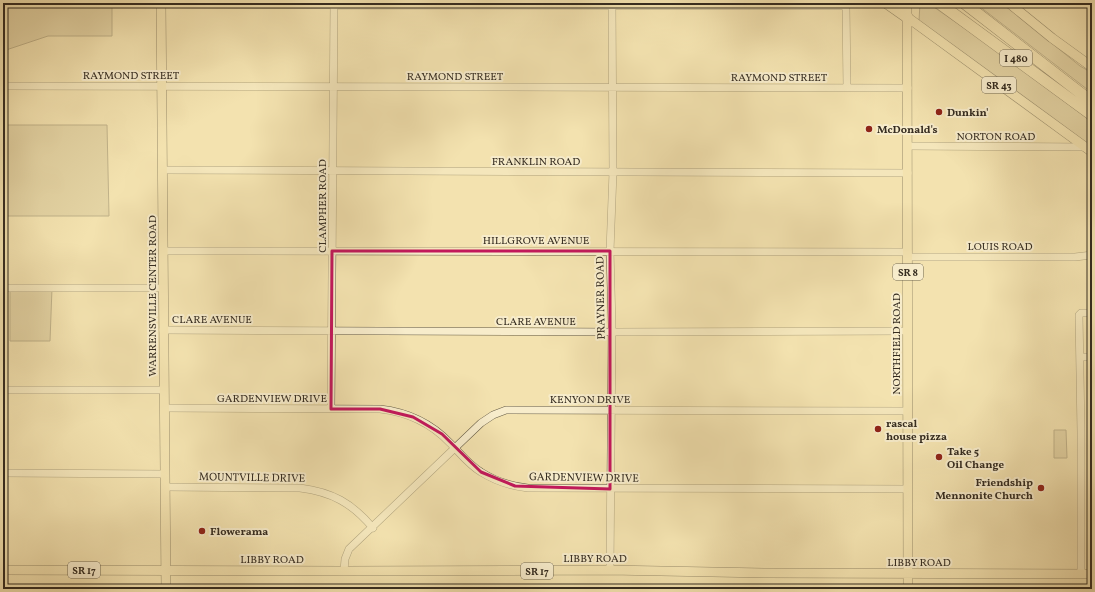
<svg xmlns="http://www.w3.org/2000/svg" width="1095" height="592" font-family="Vollkorn,serif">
  <rect width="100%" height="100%" fill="#f3e2af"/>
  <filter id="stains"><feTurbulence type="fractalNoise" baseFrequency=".005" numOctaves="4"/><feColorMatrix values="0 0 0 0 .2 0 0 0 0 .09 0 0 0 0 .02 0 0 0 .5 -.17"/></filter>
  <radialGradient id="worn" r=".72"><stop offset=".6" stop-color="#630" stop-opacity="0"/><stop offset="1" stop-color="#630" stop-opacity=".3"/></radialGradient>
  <path fill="#d3c397" stroke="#84785c" d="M3,3h109v33h-64l-45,15z
    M920,3h8l55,38 109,81v25l-173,-126z
    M975,3h27l78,63 12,7v20z
    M3,125h104l2,91h-106z
    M10,288h42l-2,53h-40z
    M1054,430h12l1,28h-13z"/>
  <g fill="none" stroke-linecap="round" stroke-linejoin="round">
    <defs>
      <path id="minor" d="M161,4l173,1 512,1 1,82
        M3,86l905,2
        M908,146l176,1
        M163,170l745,3
        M163,251l745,1
        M908,257h167l17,-2
        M3,288h160
        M163,330l452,2 293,-1
        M1080,357h12
        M3,390h161
        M164,408l216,1c27,3 51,14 70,34 10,10 19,22 31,29 14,9 30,14 47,16l380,1
        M331,409l3,-406
        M3,473l162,1
        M165,487l135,1c32,4 52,15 73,40
        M610,570l2,-245 -2,-74 3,-79 -1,-169
        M344,571l1,-12 4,-10 132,-126 12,-8 13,-5 402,1
        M1081,574v-142l-2,-117 2,-2h11"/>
      <path id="major" d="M161,3l5,586
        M907,3l1,586
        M1009,3l43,35 40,29
        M907,17l185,135
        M3,570l341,1 266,-1 156,3 326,1"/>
      <path id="highway" d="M887,3l20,14
        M939,3l153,112
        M964,3l128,99"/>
    </defs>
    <use href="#minor" stroke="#645a44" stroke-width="8"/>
    <use href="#major" stroke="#352c20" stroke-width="10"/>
    <use href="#highway" stroke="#352c20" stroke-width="12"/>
    <use href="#minor" stroke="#f7eccb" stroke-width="7"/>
    <use href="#major" stroke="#f3e2af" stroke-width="9"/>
    <use href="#highway" stroke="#f3e2af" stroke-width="11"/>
  </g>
  <path d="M0 0H1095V592H0ZM332,251h278v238l-95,-3 -34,-14 -39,-38 -29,-17 -33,-8h-49z" fill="#f3e2af" fill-opacity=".55" fill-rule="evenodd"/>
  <path fill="none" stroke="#c2185b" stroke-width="3" stroke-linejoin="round" d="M332,251h278v238l-95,-3 -34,-14 -39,-38 -29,-17 -33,-8h-49z"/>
  <g fill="#8f2418" stroke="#f7eccb" stroke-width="1.5">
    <circle cx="939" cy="112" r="4"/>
    <circle cx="869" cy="129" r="4"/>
    <circle cx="878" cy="429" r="4"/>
    <circle cx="939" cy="457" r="4"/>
    <circle cx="1041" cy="488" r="4"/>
    <circle cx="202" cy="531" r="4"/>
  </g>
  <g text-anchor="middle" stroke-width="4" stroke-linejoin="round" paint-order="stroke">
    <g fill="#f7eccb" stroke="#6f6653" stroke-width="1">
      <rect x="1000" y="50" width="32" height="16" rx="3"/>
      <rect x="982" y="77" width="34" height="16" rx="3"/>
      <rect x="893" y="264" width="30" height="16" rx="3"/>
      <rect x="68" y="562" width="32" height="16" rx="3"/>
      <rect x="521" y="563" width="32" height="16" rx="3"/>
    </g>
    <g font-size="10" font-weight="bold" fill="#352c20">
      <text x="1016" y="62">I 480</text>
      <text x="999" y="89">SR 43</text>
      <text x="908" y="276">SR 8</text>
      <text x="84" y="574">SR 17</text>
      <text x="537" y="575">SR 17</text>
    </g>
    <g font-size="11" fill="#352c20" stroke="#f7eccb">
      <text x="131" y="79">RAYMOND STREET</text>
      <text x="455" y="80">RAYMOND STREET</text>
      <text x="779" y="81">RAYMOND STREET</text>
      <text x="996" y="140">NORTON ROAD</text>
      <text x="536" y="165">FRANKLIN ROAD</text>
      <text transform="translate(322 206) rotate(-90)" y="4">CLAMPHER ROAD</text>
      <text x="536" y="244">HILLGROVE AVENUE</text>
      <text x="1000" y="250">LOUIS ROAD</text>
      <text transform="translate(152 296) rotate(-90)" y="4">WARRENSVILLE CENTER ROAD</text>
      <text transform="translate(600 298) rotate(-91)" y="4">PRAYNER ROAD</text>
      <text x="212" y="323">CLARE AVENUE</text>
      <text x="536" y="325">CLARE AVENUE</text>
      <text transform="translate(896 344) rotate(-90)" y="4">NORTHFIELD ROAD</text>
      <text x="272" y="402">GARDENVIEW DRIVE</text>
      <text x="590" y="403">KENYON DRIVE</text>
      <text transform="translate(252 477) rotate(1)" y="4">MOUNTVILLE DRIVE</text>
      <text transform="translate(584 477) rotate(1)" y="4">GARDENVIEW DRIVE</text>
      <text x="595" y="562">LIBBY ROAD</text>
      <text x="272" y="563">LIBBY ROAD</text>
      <text x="919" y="566">LIBBY ROAD</text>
    </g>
    <g font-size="11" font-weight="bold" fill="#352c20" stroke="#f7eccb" text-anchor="start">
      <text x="947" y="116">Dunkin'</text>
      <text x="877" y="133">McDonald's</text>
      <text x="886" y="427">rascal<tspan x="886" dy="13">house pizza</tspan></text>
      <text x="947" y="455">Take 5<tspan x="947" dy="13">Oil Change</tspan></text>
      <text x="1033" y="486" text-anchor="end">Friendship<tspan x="1033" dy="13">Mennonite Church</tspan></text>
      <text x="210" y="535">Flowerama</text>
    </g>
  </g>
  <rect width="1095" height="592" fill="none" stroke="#f3e2af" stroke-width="16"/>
  <rect x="4" y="4" width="1087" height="584" fill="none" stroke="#352c20" stroke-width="2"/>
  <rect x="8" y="8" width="1079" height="576" fill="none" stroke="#352c20"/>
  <rect width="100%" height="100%" filter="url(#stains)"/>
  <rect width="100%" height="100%" fill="url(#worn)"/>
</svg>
